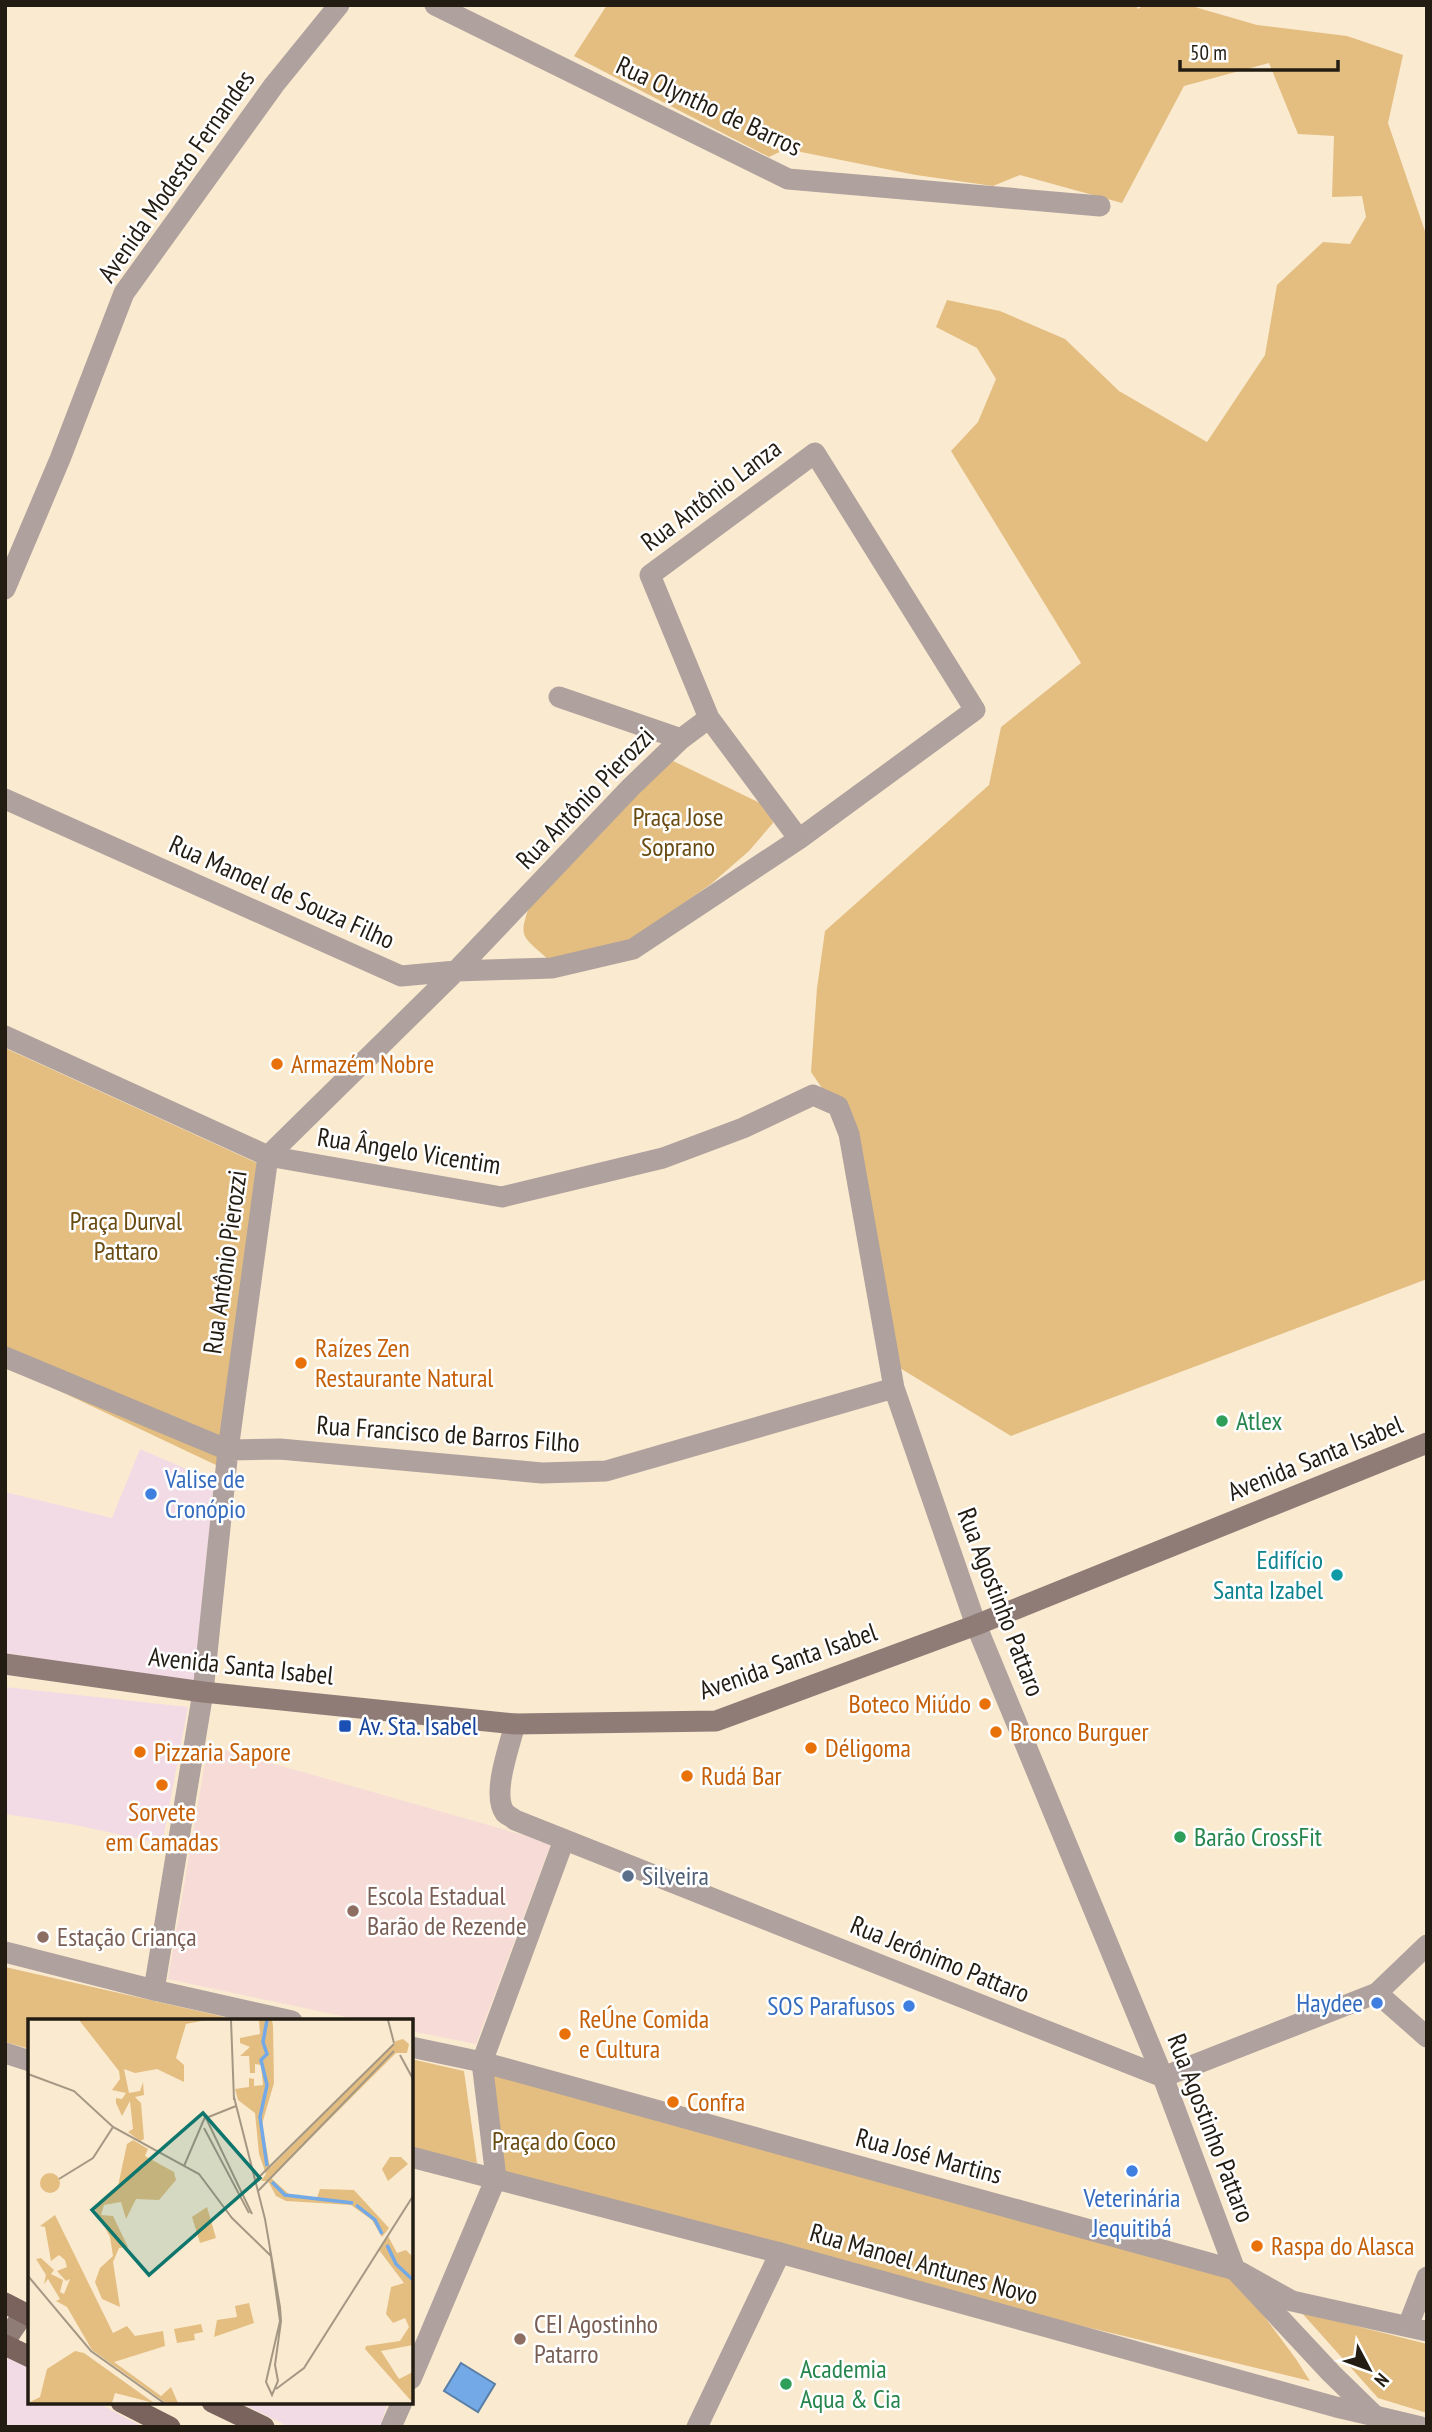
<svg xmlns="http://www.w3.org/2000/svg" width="1432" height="2432" font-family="'PT Sans Narrow',sans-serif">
  <rect width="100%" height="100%" fill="#faead0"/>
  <path fill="#f3dbe5" d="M140,1449l74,32 -19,201 -190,-29v-161l107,26z
    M5,1687l183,20 -26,137 -86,-19 -71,-11z
    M9,2357l21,11v34h66l47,25h-138v-61z
    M239,2402h149l-8,25h-91z"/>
  <path fill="#f6dbd7" d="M208,1745l343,98 -75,201 -65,-13v-10h-46l-197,-42z"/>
  <path fill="#e4be81" d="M607,5h528l3,4 6,-4h44l69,20 90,11 56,19 -15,68 39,114v1042l-416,157 -116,-71 -43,-233 -41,-60 6,-84 8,-57 164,-146 12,-58 80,-64 -130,-212 27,-29 18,-43 -19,-31 -41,-21 11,-27 53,11 65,28 54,52 88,51 58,-87 12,-70 46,-43 27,2 16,-27 -4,-21 -30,1 2,-61 -36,-2 -29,-71 -85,23 -62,117 -102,-28 -27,11 -77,-11 -130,-26 -17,8 -195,-101z
    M667,758l93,45 10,9 3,11 -24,28 -38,33 -83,58 -80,17c-29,-25 -29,-22 -17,-58z
    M5,1048l252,115 -39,303 -213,-101z
    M5,1967l237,54h-212v28l-25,-7z
    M411,2059l53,12 13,92 -66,-15z
    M488,2072l744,201 64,86 14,22 -530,-128 -284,-75z
    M1301,2312l126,32v69l-49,-15z"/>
  <path fill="#72a9e6" stroke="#5a7fa7" stroke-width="2" d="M461,2363l34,21 -17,28 -34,-21z"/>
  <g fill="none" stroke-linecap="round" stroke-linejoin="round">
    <path stroke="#afa19d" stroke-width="21" d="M435,5l353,174 312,27
      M5,589l55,-130 64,-166 150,-208 65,-80
      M559,697l122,42
      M5,799l396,177 55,-5 96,-3 81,-19 166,-110 176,-129 -160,-257 -165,122 59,143 90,121
      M5,1036l263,120 234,41 161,-39 80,-30 70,-33 25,11 11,28 45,254 82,237
      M5,1357l223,93 52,-1 262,24 64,-2 288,-83
      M515,1724c-5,21 -24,70 -10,89 3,3 7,4 10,7l648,257 214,-84 50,-48
      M154,1990l49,-298 25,-242 40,-294 188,-185 175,-184 50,-48 28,-21
      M1377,1993l50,44
      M1240,2272l52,29 135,30
      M1408,2326l19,-49
      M411,2379l85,-201 -14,-116 82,-222
      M1375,2416l46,11
      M391,2427l11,-25
      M697,2427l83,-174"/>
    <path stroke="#afa19d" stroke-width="21" d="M976,1625l187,452 72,193 96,103 42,41
      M5,1952l149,38 138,31
      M411,2047l71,15 753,208
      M5,2053l25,8
      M411,2157l369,96 556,154 39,9"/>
    <path stroke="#907c77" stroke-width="21" d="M5,1664l198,28 312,32 201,-3 260,-96 451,-182
      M5,2341l19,-28"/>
    <path stroke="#7a625d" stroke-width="21" d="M5,2303l25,13
      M5,2345l25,12
      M121,2402l49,25
      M212,2402l52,25"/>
  </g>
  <g fill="#e8710a" stroke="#fff" stroke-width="2.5">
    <circle cx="277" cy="1064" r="7"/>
    <circle cx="301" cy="1363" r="7"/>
    <circle cx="985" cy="1704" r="7"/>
    <circle cx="996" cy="1732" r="7"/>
    <circle cx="811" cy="1748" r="7"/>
    <circle cx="140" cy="1752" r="7"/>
    <circle cx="687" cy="1776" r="7"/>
    <circle cx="162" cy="1785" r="7"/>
    <circle cx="565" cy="2034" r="7"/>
    <circle cx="673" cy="2102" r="7"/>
    <circle cx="1257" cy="2246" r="7"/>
  </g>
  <g fill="#2e9e5b" stroke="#fff" stroke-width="2.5">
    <circle cx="1222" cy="1421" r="7"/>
    <circle cx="1180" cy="1837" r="7"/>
    <circle cx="786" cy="2384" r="7"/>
  </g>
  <g fill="#3f7fe0" stroke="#fff" stroke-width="2.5">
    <circle cx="151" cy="1494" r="7"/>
    <circle cx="1377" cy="2003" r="7"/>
    <circle cx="909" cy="2006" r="7"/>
    <circle cx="1132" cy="2171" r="7"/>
  </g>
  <circle fill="#0f9aa8" stroke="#fff" stroke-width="2.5" cx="1337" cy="1575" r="7"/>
  <rect fill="#1a4fb4" stroke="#fff" stroke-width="2.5" x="338" y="1719" width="14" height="14" rx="3.5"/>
  <circle fill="#5c6f8a" stroke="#fff" stroke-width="2.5" cx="628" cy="1876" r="7"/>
  <g fill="#8d6e63" stroke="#fff" stroke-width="2.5">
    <circle cx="353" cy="1911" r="7"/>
    <circle cx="43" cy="1937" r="7"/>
    <circle cx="520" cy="2339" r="7"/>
  </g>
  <g text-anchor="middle" stroke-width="5" stroke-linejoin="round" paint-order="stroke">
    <g font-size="26" fill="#221c13" stroke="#fff">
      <text transform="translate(709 106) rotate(25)" y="9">Rua Olyntho de Barros</text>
      <text transform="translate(176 176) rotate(-55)" y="9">Avenida Modesto Fernandes</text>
      <text transform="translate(711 495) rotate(-37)" y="9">Rua Antônio Lanza</text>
      <text transform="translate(585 798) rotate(-46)" y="9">Rua Antônio Pierozzi</text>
      <text transform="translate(282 892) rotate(24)" y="9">Rua Manoel de Souza Filho</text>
      <text transform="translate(409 1151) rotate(9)" y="9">Rua Ângelo Vicentim</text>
      <text transform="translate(225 1262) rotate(-82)" y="9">Rua Antônio Pierozzi</text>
      <text transform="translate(448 1434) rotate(4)" y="9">Rua Francisco de Barros Filho</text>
      <text transform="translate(1315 1458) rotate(-22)" y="9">Avenida Santa Isabel</text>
      <text transform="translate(1001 1602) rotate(69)" y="9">Rua Agostinho Pattaro</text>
      <text transform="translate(788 1661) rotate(-19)" y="9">Avenida Santa Isabel</text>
      <text transform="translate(241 1666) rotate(6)" y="9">Avenida Santa Isabel</text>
      <text transform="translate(940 1959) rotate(22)" y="9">Rua Jerônimo Pattaro</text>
      <text transform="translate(1211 2128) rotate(69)" y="9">Rua Agostinho Pattaro</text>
      <text transform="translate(929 2156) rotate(15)" y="9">Rua José Martins</text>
      <text transform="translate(924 2264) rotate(16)" y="9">Rua Manoel Antunes Novo</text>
    </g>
    <g font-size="26" fill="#694b11" stroke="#fff">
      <text x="678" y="826">Praça Jose<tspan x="678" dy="30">Soprano</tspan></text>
      <text x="126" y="1230">Praça Durval<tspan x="126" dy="30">Pattaro</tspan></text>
      <text x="554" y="2150">Praça do Coco</text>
    </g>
    <g font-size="26" fill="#c56008" stroke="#fff" text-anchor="start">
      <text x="291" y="1073">Armazém Nobre</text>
      <text x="315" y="1357">Raízes Zen<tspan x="315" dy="30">Restaurante Natural</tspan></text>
      <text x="971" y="1713" text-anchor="end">Boteco Miúdo</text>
      <text x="1010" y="1741">Bronco Burguer</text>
      <text x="825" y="1757">Déligoma</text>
      <text x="154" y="1761">Pizzaria Sapore</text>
      <text x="701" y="1785">Rudá Bar</text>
      <text x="162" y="1821" text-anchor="middle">Sorvete<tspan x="162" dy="30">em Camadas</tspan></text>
      <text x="579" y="2028">ReÚne Comida<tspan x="579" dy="30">e Cultura</tspan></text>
      <text x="687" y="2111">Confra</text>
      <text x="1271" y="2255">Raspa do Alasca</text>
    </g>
    <g font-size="26" fill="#27864d" stroke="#fff" text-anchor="start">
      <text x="1236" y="1430">Atlex</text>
      <text x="1194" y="1846">Barão CrossFit</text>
      <text x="800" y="2378">Academia<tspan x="800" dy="30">Aqua &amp; Cia</tspan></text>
    </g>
    <g font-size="26" fill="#366cbe" stroke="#fff" text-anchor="end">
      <text x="165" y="1488" text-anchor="start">Valise de<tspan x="165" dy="30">Cronópio</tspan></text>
      <text x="1363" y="2012">Haydee</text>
      <text x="895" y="2015">SOS Parafusos</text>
      <text x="1132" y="2207" text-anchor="middle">Veterinária<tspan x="1132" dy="30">Jequitibá</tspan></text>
    </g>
    <g font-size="26" fill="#0d838f" stroke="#fff" text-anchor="end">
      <text x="1323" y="1569">Edifício<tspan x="1323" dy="30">Santa Izabel</tspan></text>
    </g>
    <g font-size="26" fill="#164399" stroke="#fff" text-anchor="start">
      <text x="359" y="1735">Av. Sta. Isabel</text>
    </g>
    <g font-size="26" fill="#4e5e75" stroke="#fff" text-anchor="start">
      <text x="642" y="1885">Silveira</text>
    </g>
    <g font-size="26" fill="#785e54" stroke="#fff" text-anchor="start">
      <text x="367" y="1905">Escola Estadual<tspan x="367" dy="30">Barão de Rezende</tspan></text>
      <text x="57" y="1946">Estação Criança</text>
      <text x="534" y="2333">CEI Agostinho<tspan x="534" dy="30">Patarro</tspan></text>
    </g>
  </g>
  <g transform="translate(28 2019)">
    <rect width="385" height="385" fill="#faead0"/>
    <path d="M51,1h127l-20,4 -10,34 8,7v17l-27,-13 -22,4 -11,-4 5,24 11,-2 3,-9 1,13 -9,2 6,6 3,36 -4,2 -12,-9 5,-3 -3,-28 -8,15 -6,-13v-5l6,1 4,-6 -14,-3 8,-11 -1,-8zM231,1h13l1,6 1,57 -12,41 8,44 126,-127 7,-2 6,5 -2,9h-11l-125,125 20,18 26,2 3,-9 34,1 35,38 -7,9 -10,-17 -21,-15 -65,-4 -10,-5 -8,-15h-7l5,-7 -7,-20 -4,-41 -17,-13 -3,-11 14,-2v-9l5,1v7l9,-1 -2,-20 -6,-1v9h-5l-1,-17h-9l10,-9 -10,-4v-5l20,-4zM105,121l15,9 -3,7 29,16 2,8 -17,20 -23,-1 -10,20 -5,-17 -17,3 -3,10 12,1 15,31 -9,1 -6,14 7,45 -18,-8 -7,-17 5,-14 13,-12 -3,-19 -15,-28 23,-23 9,-42zM362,138h11l7,7 -20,17 -6,-12zM12 164a10 10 0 1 1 20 0a10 10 0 1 1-20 0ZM179,188l9,31 -16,5 -8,-26zM27,196l58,118 14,-7 8,10 28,-5 2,15 -51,16 47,34 10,-9 7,16h-12l-74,-53 -25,-43 -11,-6 4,-2 -12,-20 -4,5 2,-9 -10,-16 5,-1 13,12 -3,4 12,6 -3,12 4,2 6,-15 -4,2 -9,-10 10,-4 -2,-7 -6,-5 -8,6 -6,-34 -5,-1zM360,217l9,17 9,-3 7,7v88l-32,6 18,28 14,-7v31l-48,-54 1,-3 34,-5 9,-14 -4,-9 -12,5 -7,-9 5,-27 13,-4 -25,-33zM221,284l5,20 -40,14 3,-17 20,-3 -2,-11zM173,305l2,8 -9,2 1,6 -18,3 -3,-14zM47,332l9,2 70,50 -39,-10 -3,10h-84l12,-6 7,-28z" fill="#e4be81"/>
    <path fill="none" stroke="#72a9e6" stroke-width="3.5" d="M239,1l-4,22 4,12 -6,6 6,25 -7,32 7,49M244,163l13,13 68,8M328,186l19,15 7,14M359,226l9,19 17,16"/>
    <path fill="none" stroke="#a49884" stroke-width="2" d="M203,1l3,80M360,1l6,23M372,36l13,24M0,55l46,17 39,36 86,47 33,44 39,38M206,78l31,122 15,88 1,14 -6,44 3,16 -6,14 -6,-13 14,-61 -10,-72M177,97l47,98M178,99l30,-12M176,109l45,85M156,147l21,-49M31,160l34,-21 20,-31M226,163l140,-138M230,172l136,-140M0,257l63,75 73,52M248,370l28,-21 109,-172"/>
    <path fill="#0f766e" fill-opacity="0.15" stroke="#0f766e" stroke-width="3.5" d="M175,94l57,65 -111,97 -57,-65z"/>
    <rect width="385" height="385" fill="none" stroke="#221c13" stroke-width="3.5"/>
  </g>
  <rect width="1432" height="2432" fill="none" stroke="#221c13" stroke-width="14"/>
  <g transform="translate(1369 2369) rotate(131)" stroke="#ffffff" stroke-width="5" paint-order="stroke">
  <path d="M0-5L12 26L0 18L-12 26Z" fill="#221c13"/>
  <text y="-10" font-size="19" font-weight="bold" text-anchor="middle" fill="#221c13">N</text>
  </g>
  <path d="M1180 60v10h158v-10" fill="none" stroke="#221c13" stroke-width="3.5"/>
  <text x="1190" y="60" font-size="21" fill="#221c13" stroke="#ffffff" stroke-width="5" paint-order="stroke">50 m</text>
</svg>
